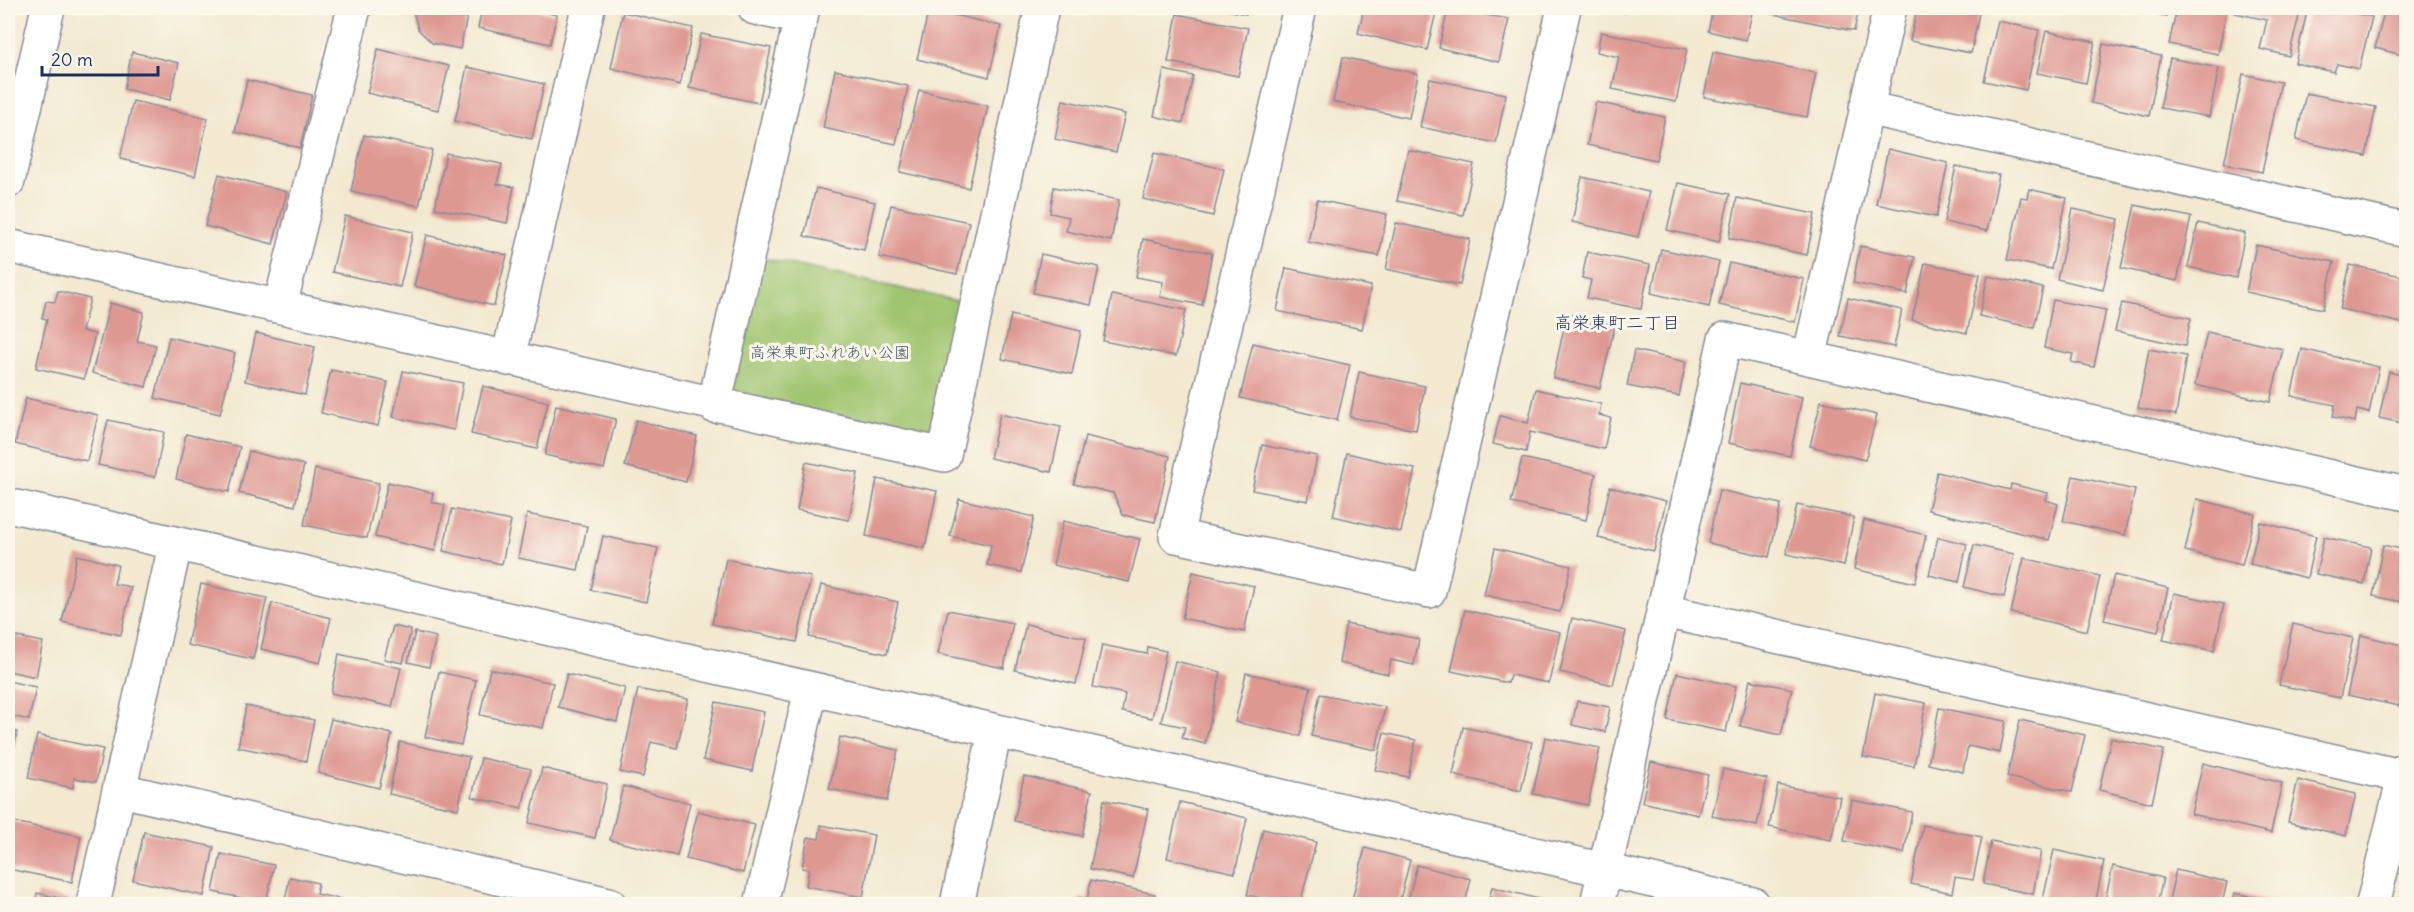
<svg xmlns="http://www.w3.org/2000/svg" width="2414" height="912" font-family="Delius,'Klee One',sans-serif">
  <rect width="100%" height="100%" fill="#fbf7ec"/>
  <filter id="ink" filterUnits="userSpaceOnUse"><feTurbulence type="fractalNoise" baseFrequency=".0167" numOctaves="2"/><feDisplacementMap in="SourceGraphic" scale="12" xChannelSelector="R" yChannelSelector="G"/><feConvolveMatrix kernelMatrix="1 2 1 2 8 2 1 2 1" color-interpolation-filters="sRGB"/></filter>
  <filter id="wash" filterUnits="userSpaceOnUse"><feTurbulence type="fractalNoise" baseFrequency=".008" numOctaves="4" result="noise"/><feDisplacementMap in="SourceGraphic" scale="24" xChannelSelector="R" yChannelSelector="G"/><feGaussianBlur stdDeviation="1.35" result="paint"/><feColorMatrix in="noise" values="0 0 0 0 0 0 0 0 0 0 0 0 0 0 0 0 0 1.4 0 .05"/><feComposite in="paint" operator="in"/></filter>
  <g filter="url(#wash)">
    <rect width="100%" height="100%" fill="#f2e9d0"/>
    <path fill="#a0c570" stroke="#5e7a67" stroke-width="1.5" d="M748,255l229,50 -33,150 -230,-49z"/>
    <g id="blocks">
      <path fill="#de9892" d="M400,8h69l-9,41 -28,-6 -14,-14 -5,-18z
        M482,8h58v3l17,4 -7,29 -72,-16z
        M1219,8h28l-1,6z
        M1364,8h73l-10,42 -69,-17z
        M1448,8l61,11 -10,43 -60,-14z
        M1605,8h22l-2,5z
        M1713,8h40l-7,32 -38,-9z
        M1764,8h95l-5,23 -91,-19z
        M1917,8h38l24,5 -8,40 -61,-12z
        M2136,8h32l-2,8z
        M2177,8h50l-9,46 -49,-10z
        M2237,8h64l-12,48 -29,-7 7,-29 -32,-7z
        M2308,8h23l41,9 -13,52 -22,-5 -3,8 -39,-9z
        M2385,8h21v48l-31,-8z
        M929,9l72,17 -12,51 -72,-18z
        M623,12l70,16 -13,57 -69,-17z
        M1177,14l71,14 -10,48 -70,-14z
        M1998,21l41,9 -13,60 -42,-9z
        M2046,31l49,11 -9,41 -49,-10z
        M1601,32l86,17 -11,53 -64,-13 7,-32 -22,-5z
        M701,34l70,14 -12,55 -70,-15z
        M2103,44l58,12 -12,60 -58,-13z
        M378,49l71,17 -11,44 -71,-17z
        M132,52l47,11 -9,37 -46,-11z
        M1713,52l103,21 -9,44 -103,-20z
        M1343,57l75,17 -9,44 -76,-16z
        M2170,58l49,10 -10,49 -49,-9z
        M467,67l77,17 -12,55 -77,-18z
        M835,70l73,16 -12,58 -73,-16z
        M1164,70l29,6 -10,47 -29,-7z
        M2243,74l38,8 -19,90 -38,-8z
        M1430,79l76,15 -10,49 -76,-16z
        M247,80l65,15 -12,53 -65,-16z
        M919,90l69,16 -19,82 -69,-16z
        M2306,93l70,14 -10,49 -70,-16z
        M1063,100l62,14 -9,38 -61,-13z
        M133,101l75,17 -13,58 -75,-17z
        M1596,102l69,15 -9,43 -69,-15z
        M364,135l68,15 -13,56 -68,-15z
        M1888,149l60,14 -12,54 -60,-13z
        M1408,150l66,14 -11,51 -66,-14z
        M446,153l56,11 -5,20 17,3 -7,36 -72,-15z
        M1154,153l70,16 -11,47 -70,-17z
        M1956,166l43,9 -12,56 -43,-9z
        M219,174l68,18 -14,52 -68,-18z
        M1582,177l67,15 -11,45 -66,-15z
        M1678,183l52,11 -11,48 -52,-12z
        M1054,187l65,13 -8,41 -45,-10 3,-14 -19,-4z
        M816,188l59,14 -11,48 -60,-14z
        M2029,189l38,9 -16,71 -44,-9 14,-63 6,1z
        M1737,198l78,16 -8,41 -78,-17z
        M1317,200l70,14 -8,42 -71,-14z
        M891,205l78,17 -12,52 -78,-17z
        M2135,205l56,12 -14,64 -56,-13z
        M2073,209l46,10 -16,71 -46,-11z
        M345,216l68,16 -13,55 -68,-15z
        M1396,223l74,16 -10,46 -74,-16z
        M2198,223l47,10 -9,45 -48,-11z
        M427,235l80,20 -13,51 -80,-20z
        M1143,239l69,14 -10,52 -42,-8 3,-15 -27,-5z
        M2256,245l78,17 -11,47 -77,-17z
        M1860,246l55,11 -8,37 -54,-11z
        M1661,249l58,13 -10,45 -58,-14z
        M1587,252l63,13 -9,44 -54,-11 4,-18 -9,-2z
        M1041,254l58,13 -8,38 -58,-12z
        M1729,263l75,16 -9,43 -76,-17z
        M1925,263l55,11 -13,59 -55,-13z
        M2350,265l56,12v47l-66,-15z
        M1286,268l85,18 -9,43 -85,-18z
        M1988,276l55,12 -9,40 -55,-12z
        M58,291l32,8 -8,32 13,3 -11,45 -48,-11 11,-49 -5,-1 4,-17 9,1z
        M1112,295l74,15 -10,46 -73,-15z
        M1848,298l54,12 -8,37 -54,-11z
        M2053,300l53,10 -12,57 -23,-5 2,-8 -29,-6z
        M110,303l34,9 -7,29 19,4 -10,42 -54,-14z
        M2122,303l69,15 -6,28 -70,-15z
        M1567,314l48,11 -15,63 -47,-10z
        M1011,315l70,16 -9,43 -70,-15z
        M2207,332l76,17 -13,53 -75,-17z
        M256,333l59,14 -10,48 -60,-14z
        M169,337l66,16 -15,61 -65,-16z
        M1253,343l97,22 -13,55 -97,-22z
        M2149,349l37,7 -10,59 -38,-7z
        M2302,349l77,18 -10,46 -12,-3 -2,12 -22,-5 2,-12 -44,-9z
        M1634,350l52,12 -7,34 -52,-10z
        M331,370l57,12 -10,44 -57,-13z
        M403,371l60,12 -9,47 -61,-13z
        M1359,372l66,14 -9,44 -66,-13z
        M2389,372l17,4v48l-27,-6z
        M1740,383l62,14 -12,59 -62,-13z
        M483,386l65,16 -11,47 -66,-15z
        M1536,389l65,15 -2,11 12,3 -7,31 -74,-17 -4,20 -33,-8 7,-28 28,7z
        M26,398l72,17 -11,46 -72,-17z
        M1821,401l56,14 -12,45 -55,-14z
        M556,405l60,14 -12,50 -59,-14z
        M1000,414l61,13 -10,45 -61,-14z
        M108,420l56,12 -9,45 -57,-12z
        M636,420l61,16 -11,46 -61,-16z
        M186,434l54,13 -11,45 -53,-13z
        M1085,436l85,20 -15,66 -32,-7 -10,-22 -39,-9z
        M1262,445l55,11 -9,45 -56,-11z
        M249,451l55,14 -9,41 -56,-13z
        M1347,453l68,16 -14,63 -68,-16z
        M1522,458l74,16 -10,46 -75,-17z
        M806,462l52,11 -9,47 -52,-10z
        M315,469l64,14 -12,55 -63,-13z
        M1937,472l73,18 1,-6 37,9 -2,7 12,4 -9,36 -121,-30z
        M2073,476l62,14 -10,45 -62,-14z
        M877,479l60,12 -12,57 -59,-12z
        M388,482l45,11 -2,9 14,3 -10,46 -60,-14z
        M1610,487l56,14 -12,50 -56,-13z
        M1719,490l62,14 -12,53 -61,-14z
        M959,499l75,18 -13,55 -34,-7 4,-20 -41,-9z
        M2197,499l58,15 -13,51 -57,-14z
        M1797,505l57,12 -10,49 -58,-12z
        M452,509l59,12 -9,43 -59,-13z
        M527,514l60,12 -9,44 -60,-12z
        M1864,520l62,15 -11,48 -61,-14z
        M1063,521l77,18 -11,43 -76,-17z
        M2260,522l56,14 -9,42 -57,-14z
        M603,536l55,12 -12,54 -55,-12z
        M1938,537l29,7 -8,38 -30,-7z
        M2324,537l47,10 -7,37 -48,-10z
        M1974,545l40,9 -10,43 -40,-10z
        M2383,545l23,5v53l-33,-7z
        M1495,548l76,18 -11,46 -76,-17z
        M77,555l41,10 -4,19 17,3 -10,48 -59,-13z
        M2024,558l76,18 -13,55 -76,-18z
        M726,559l85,18 -14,65 -85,-18z
        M1193,572l61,14 -10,46 -62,-14z
        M2114,575l54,13 -10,44 -54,-12z
        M201,584l66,14 -14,61 -66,-14z
        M821,585l77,17 -11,52 -78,-17z
        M2174,593l50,11 -10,47 -51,-11z
        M272,603l59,15 -11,45 -59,-14z
        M948,610l65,13 -9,45 -66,-14z
        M1465,610l95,22 -11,51 -39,-8 -2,8 -57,-12z
        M1572,618l54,13 -13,54 -53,-13z
        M1026,624l60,14 -10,46 -61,-14z
        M1346,624l73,15 -5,26 -23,-5 -3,14 -49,-11z
        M2293,624l60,14 -13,60 -61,-13z
        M393,626l18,4 -8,33 -19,-4z
        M415,632l21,5 -7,30 -21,-5z
        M8,635l35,7 -7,35 -28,-6z
        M2361,635l45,11v28l-7,32 -52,-11z
        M1102,645l45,9 1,-7 18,4 -14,67 -30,-6 3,-18 -32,-7z
        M339,654l62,14 -9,39 -61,-14z
        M1175,661l46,11 -16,72 -23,-6 3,-11 -24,-5z
        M490,669l63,14 -10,45 -63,-13z
        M439,672l37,8 -15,65 -36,-8z
        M1246,673l65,14 -11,49 -65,-14z
        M1677,673l59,13 -10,46 -59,-12z
        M567,674l58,14 -8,34 -59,-15z
        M1750,680l42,9 -11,46 -41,-9z
        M8,681l28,6 -7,33 -21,-5z
        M638,689l50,10 -11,49 -26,-6 -8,35 -23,-5z
        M1875,693l51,10 -12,63 -51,-9z
        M1320,694l65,13 -9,43 -65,-14z
        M1577,701l33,6 -5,25 -33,-7z
        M716,702l48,10 -12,59 -49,-11z
        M246,706l68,14 -8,41 -68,-14z
        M1939,708l67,13 -6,32 -32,-7 -5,26 -35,-8z
        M331,719l61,15 -13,54 -61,-15z
        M2020,720l65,15 -13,57 -65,-15z
        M1463,727l69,15 -11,49 -68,-16z
        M8,730l9,2 -7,39 -2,-1z
        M1384,733l32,7 -8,37 -33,-7z
        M37,735l66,14 -7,33 -22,-4 -1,10 -45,-10z
        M840,737l58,13 -11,51 -58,-12z
        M1545,737l55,11 -12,57 -55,-11z
        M2111,738l53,12 -12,53 -53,-13z
        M400,742l69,15 -11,52 -69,-15z
        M481,758l50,11 -9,39 -50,-11z
        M1651,762l57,13 -10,40 -56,-13z
        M2203,763l79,20 -11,50 -80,-19z
        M542,768l65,16 -12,54 -66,-15z
        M1723,769l44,10 -10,47 -45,-10z
        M1024,776l68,15 -10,45 -68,-15z
        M2298,780l58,14 -10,42 -58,-14z
        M1778,785l62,12 -9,43 -62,-13z
        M623,786l67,17 -13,53 -67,-16z
        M1104,800l44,9 -15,69 -43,-9z
        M1852,800l60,12 -8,41 -60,-12z
        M1180,802l67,16 -12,55 -68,-15z
        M698,811l57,14 -12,48 -57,-14z
        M9,821l72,15 -9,46 -64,-13z
        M821,825l53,10 -11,62 -57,-11 3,-17 -7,-1 6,-31 11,2z
        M1923,825l59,12 -9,43 -18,-3 -3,16 -41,-9z
        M1263,829l53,13 -16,62h-15l-38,-9z
        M144,832l70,15 -10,49 -71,-16z
        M1991,841l50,10 -8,43 -50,-10z
        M1365,848l45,12 -11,44h-48z
        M2054,850l50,11 -9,43h-53z
        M221,854l53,11 -8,38 -53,-11z
        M1417,865l54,14 -6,25h-58z
        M2113,866l50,12 -6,26h-53z
        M2176,870l51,12 -5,22h-54z
        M290,877l28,6 -2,11 39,8 -1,2h-70z
        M1091,880l64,14 -3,10h-73l1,-6 7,2z
        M1492,887l66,17h-70z
        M37,893l32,7 -1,4h-33z
        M2235,893l46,11h-49z
        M367,898l24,6h-25z"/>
    </g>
  </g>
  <g filter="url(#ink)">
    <use href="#blocks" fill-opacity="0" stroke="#868c97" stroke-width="1.5"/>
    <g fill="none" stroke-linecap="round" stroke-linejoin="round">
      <defs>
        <path id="street" d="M755,8l46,10
          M1300,8l-124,528 253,55 135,-583
          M1866,108l540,122
          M8,246l936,209 98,-447
          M280,306l74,-298
          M1809,358l81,-350
          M508,359l80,-351
          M714,406l89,-398
          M8,505l1745,399
          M1664,611l742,166
          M121,790l488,114
          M93,904l82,-358
          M761,904l50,-214
          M957,904l38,-172
          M1597,904l128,-565 681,155
          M2373,904l33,-135"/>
        <path id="secondary" d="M8,181l40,-173"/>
      </defs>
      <use href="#street" stroke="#868c97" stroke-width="36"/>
      <use href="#secondary" stroke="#868c97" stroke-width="36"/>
      <use href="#street" stroke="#fff" stroke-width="33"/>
      <use href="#secondary" stroke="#fff" stroke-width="33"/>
    </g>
  </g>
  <g text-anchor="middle" stroke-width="6" stroke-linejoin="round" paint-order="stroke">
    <g font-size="16" fill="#435c63" stroke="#fbf7ec">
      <text x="830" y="358">高栄東町ふれあい公園</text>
    </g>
    <g font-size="18" fill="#1b2f5e" stroke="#fbf7ec">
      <text x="1617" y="329">高栄東町二丁目</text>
    </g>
  </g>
  <rect width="2414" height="912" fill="none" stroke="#fbf7ec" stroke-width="30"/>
  <path d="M42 66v9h116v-9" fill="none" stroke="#1b2f5e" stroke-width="3"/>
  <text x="51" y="66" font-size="18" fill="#1b2f5e" stroke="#fbf7ec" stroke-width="4.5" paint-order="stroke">20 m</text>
</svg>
